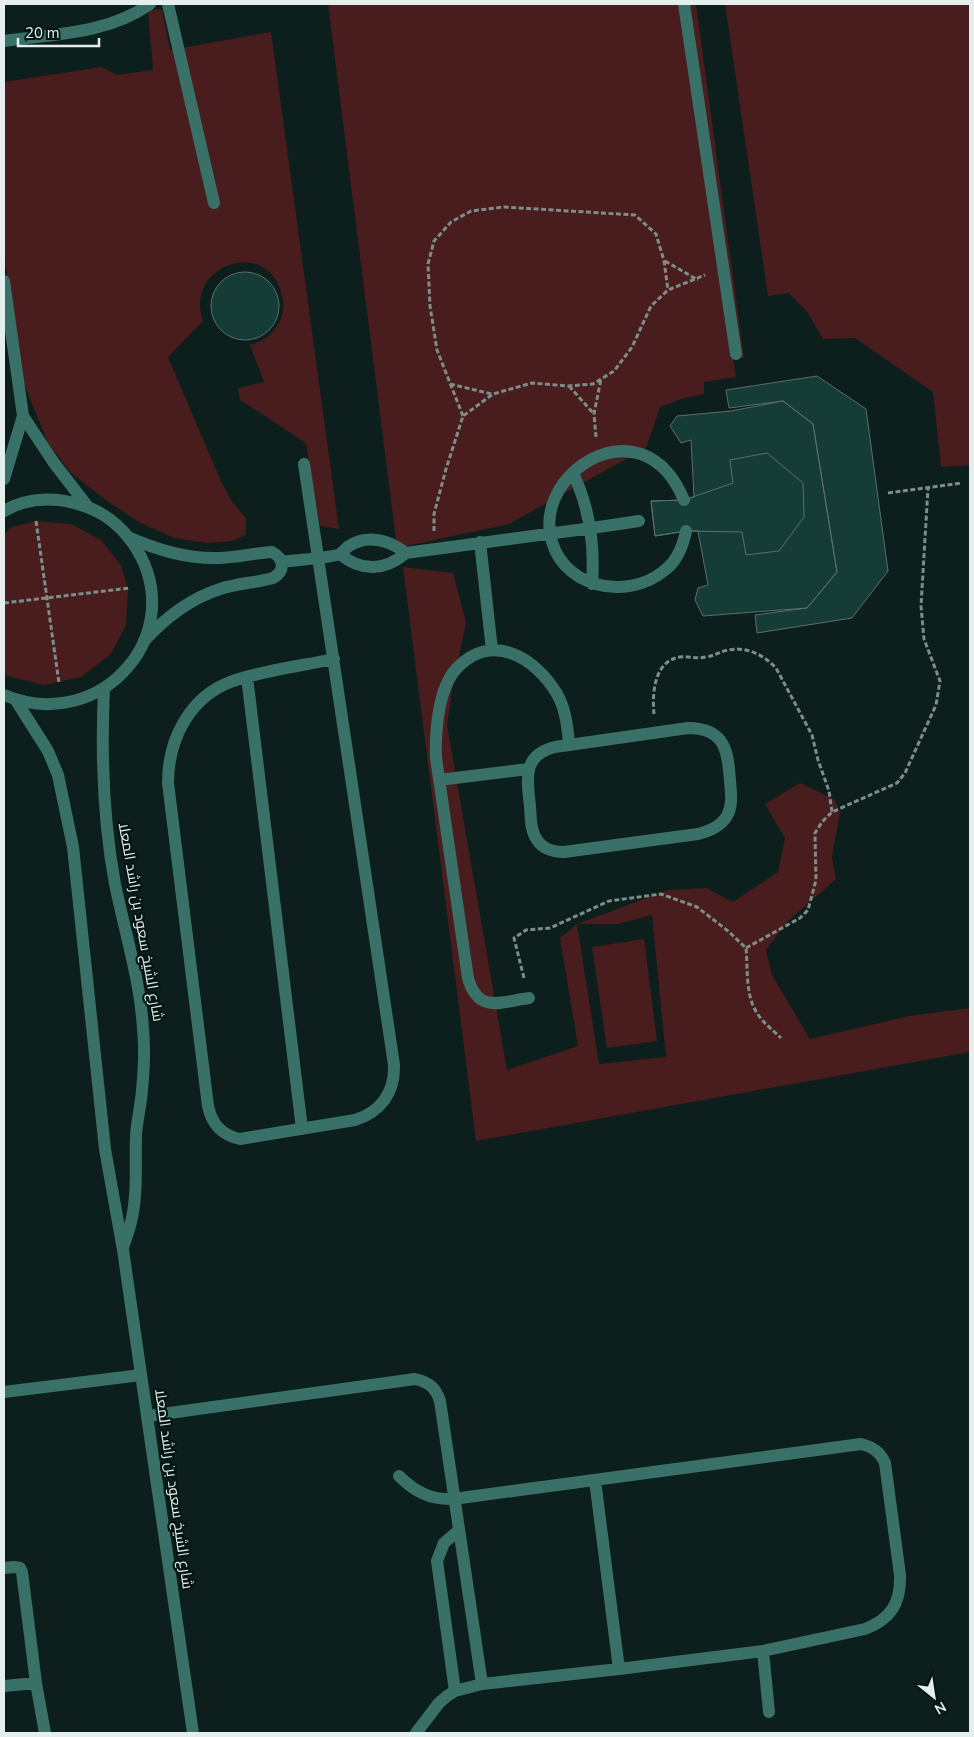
<svg xmlns="http://www.w3.org/2000/svg" width="974" height="1737" font-family="'Nunito Sans',Cairo,sans-serif">
  <rect width="100%" height="100%" fill="#0c1f1c"/>
  <path fill="#491c1d" fill-rule="evenodd" d="M328,4h368l48,354 -11,1 3,18 -32,5v12l-23,5 -21,8 -14,41 -137,76 -112,24z
    M725,4h245v461l-29,2 -8,-75 -78,-54 -32,1 -15,-26 -19,-20 -21,3z
    M162,9l8,41 101,-18 68,497 -19,-3 -14,-83 -66,-43 -2,-12 26,-6 -14,-37c15,-4 27,-14 32,-30 3,-9 1,-20 -3,-29 -21,-47 -95,-17 -76,35l-35,36 52,122 12,23 14,16v17l-14,6 -25,2 -33,-5 -35,-16 -32,-21 -36,-28 -23,-30 -26,-64 -18,-124v-173l97,-15 16,8 36,-5 -5,-59z
    M37,521l34,3 30,16 20,25 7,24 -2,36 -15,29 -30,23 -38,8 -35,-9 -4,-3v-139l8,-7z
    M403,567l50,6 13,49 -14,69 -5,34 60,345 71,-24 -18,-108 17,-14 91,-34 38,-2 27,14 45,-30 7,-34 -20,-34 35,-21 35,17 5,13 -8,44 4,22 -50,44 -20,27 6,25 38,64 99,-23 61,-8v44l-494,89zM652,915l14,142 -67,7 -22,-140h41z
    M644,939l13,102 -50,7 -15,-101z"/>
  <path fill="#153c37" stroke="#5a6f6b" d="M211 306a34 34 0 1 1 68 0a34 34 0 1 1-68 0Z
    M817,376l49,33 22,162 -36,47 -95,15 -2,-18 52,-7 30,-36 -24,-148 -30,-23 -54,7 -3,-18z
    M783,401l30,23 24,148 -30,36 -104,8 -8,-16 3,-12 10,-3 -10,-54h-12l-31,5 -4,-35 33,-1 10,-3 -3,-57 -10,3 -11,-17 7,-10 54,-5z
    M767,453l36,30 1,34 -25,34 -33,4 -4,-23 -56,-1 -31,5 -4,-35 33,-1 49,-17 -3,-23z"/>
  <g fill="none" stroke-linecap="round" stroke-linejoin="round">
    <path stroke="#7e8c8a" stroke-width="3" stroke-dasharray="5 2.5" stroke-linecap="butt" d="M665,261l33,19
      M450,384l42,10
      M569,386l25,28
      M463,416l-26,-66 -7,-44 -2,-42 6,-23 17,-19 20,-11 33,-4 131,8 21,19 8,27 4,29
      M596,437l-2,-23 7,-35
      M888,493l74,-10
      M36,521l23,162
      M434,531v-17l12,-45 17,-53 30,-22 39,-11 36,3 25,-2 21,-13 18,-24 19,-41 17,-16 37,-15
      M4,603l126,-15
      M654,714c-2,-21 0,-53 26,-57 8,-1 17,2 26,0 7,-1 12,-4 18,-6 20,-6 39,3 52,17l36,67 6,25 11,31 3,21
      M746,948l54,-30 8,-8 8,-30 -1,-47 7,-11 10,-10 65,-29 8,-10 31,-68 4,-24 -16,-42 -3,-33 7,-118
      M524,978l-10,-40 12,-8 24,-2 59,-27 52,-7 36,13 31,24 18,17c2,20 -1,47 11,65 6,10 16,17 24,25"/>
    <path stroke="#397169" stroke-width="12" d="M168,4l46,199
      M684,4l52,350
      M4,41c51,-7 103,-7 146,-37
      M4,281l19,135 -19,63
      M23,416l31,47 34,44
      M304,464l90,601c1,27 -13,47 -39,55l-115,19c-18,-4 -28,-14 -32,-33l-40,-323c0,-44 22,-87 65,-102 32,-11 68,-15 101,-22
      M573,473c17,36 22,71 19,111
      M684,500c-9,-21 -21,-38 -43,-46 -46,-15 -98,32 -91,78 7,55 76,71 115,38 12,-9 18,-24 21,-39
      M128,537c29,13 59,22 90,21 18,0 36,-5 54,-6 13,7 13,19 1,26 -17,5 -36,5 -53,11 -31,10 -55,29 -76,52
      M480,542l12,108
      M340,554c21,18 45,17 66,-1l186,-25 47,-7
      M283,562c11,-2 49,-4 57,-8 3,-2 6,-6 9,-8 19,-12 40,-6 57,7
      M247,677l55,452
      M688,728c37,0 40,23 42,53 1,12 3,24 -3,35 -7,11 -18,15 -29,18l-134,18c-11,0 -21,-3 -27,-12 -7,-10 -6,-23 -7,-34 -3,-27 -8,-51 25,-59z
      M439,780l89,-11
      M529,998c-28,4 -51,16 -61,-20l-32,-220c-1,-26 2,-70 21,-90 35,-37 79,-10 100,26 9,15 11,34 12,51
      M4,1392l137,-17
      M148,1416l267,-37c14,3 21,9 25,22l42,283
      M399,1476c16,16 32,24 54,23l408,-55c12,3 19,8 24,19l15,112c1,28 -9,44 -35,54l-102,22 -144,18 -137,15 -27,7 -8,5 -8,7 -23,30
      M595,1480l24,189
      M4,1568l10,-1 6,1 2,4 14,111 9,50
      M763,1651l6,61
      M4,1686l32,-3
      M455,1691l-18,-130 7,-18 14,-12"/>
    <path stroke="#397169" stroke-width="12" d="M4,511c23,-14 52,-14 77,-6 20,6 38,19 51,37 62,88 -30,194 -128,153
      M104,688c-3,66 -1,132 11,196 10,49 25,96 28,145 2,20 1,41 -1,61 -1,15 -5,30 -6,45 -1,29 2,59 -5,87 -2,9 -5,17 -8,25
      M15,699l33,52 10,24 15,72 32,302 18,101 70,483"/>
  </g>
  <g text-anchor="middle" stroke-width="4.5" stroke-linejoin="round" paint-order="stroke">
    <g font-size="15" fill="#e4efed" stroke="#041613">
      <text transform="translate(141 922) rotate(80)" y="5">شارع الشيخ سعود بن راشد المعلا</text>
      <text transform="translate(174 1489) rotate(82)" y="5">شارع الشيخ سعود بن راشد المعلا</text>
    </g>
  </g>
  <rect width="974" height="1737" fill="none" stroke="#e4efed" stroke-width="10"/>
  <g transform="translate(934 1697) rotate(150)" stroke="#041613" stroke-width="4" paint-order="stroke">
  <path d="M0-4L9 19L0 12L-9 19Z" fill="#e4efed"/>
  <text y="-8" font-size="14" font-weight="bold" text-anchor="middle" fill="#e4efed">N</text>
  </g>
  <path d="M18 38v8h81v-8" fill="none" stroke="#e4efed" stroke-width="2.5"/>
  <text x="25" y="38" font-size="15" fill="#e4efed" stroke="#041613" stroke-width="4" paint-order="stroke">20 m</text>
</svg>
